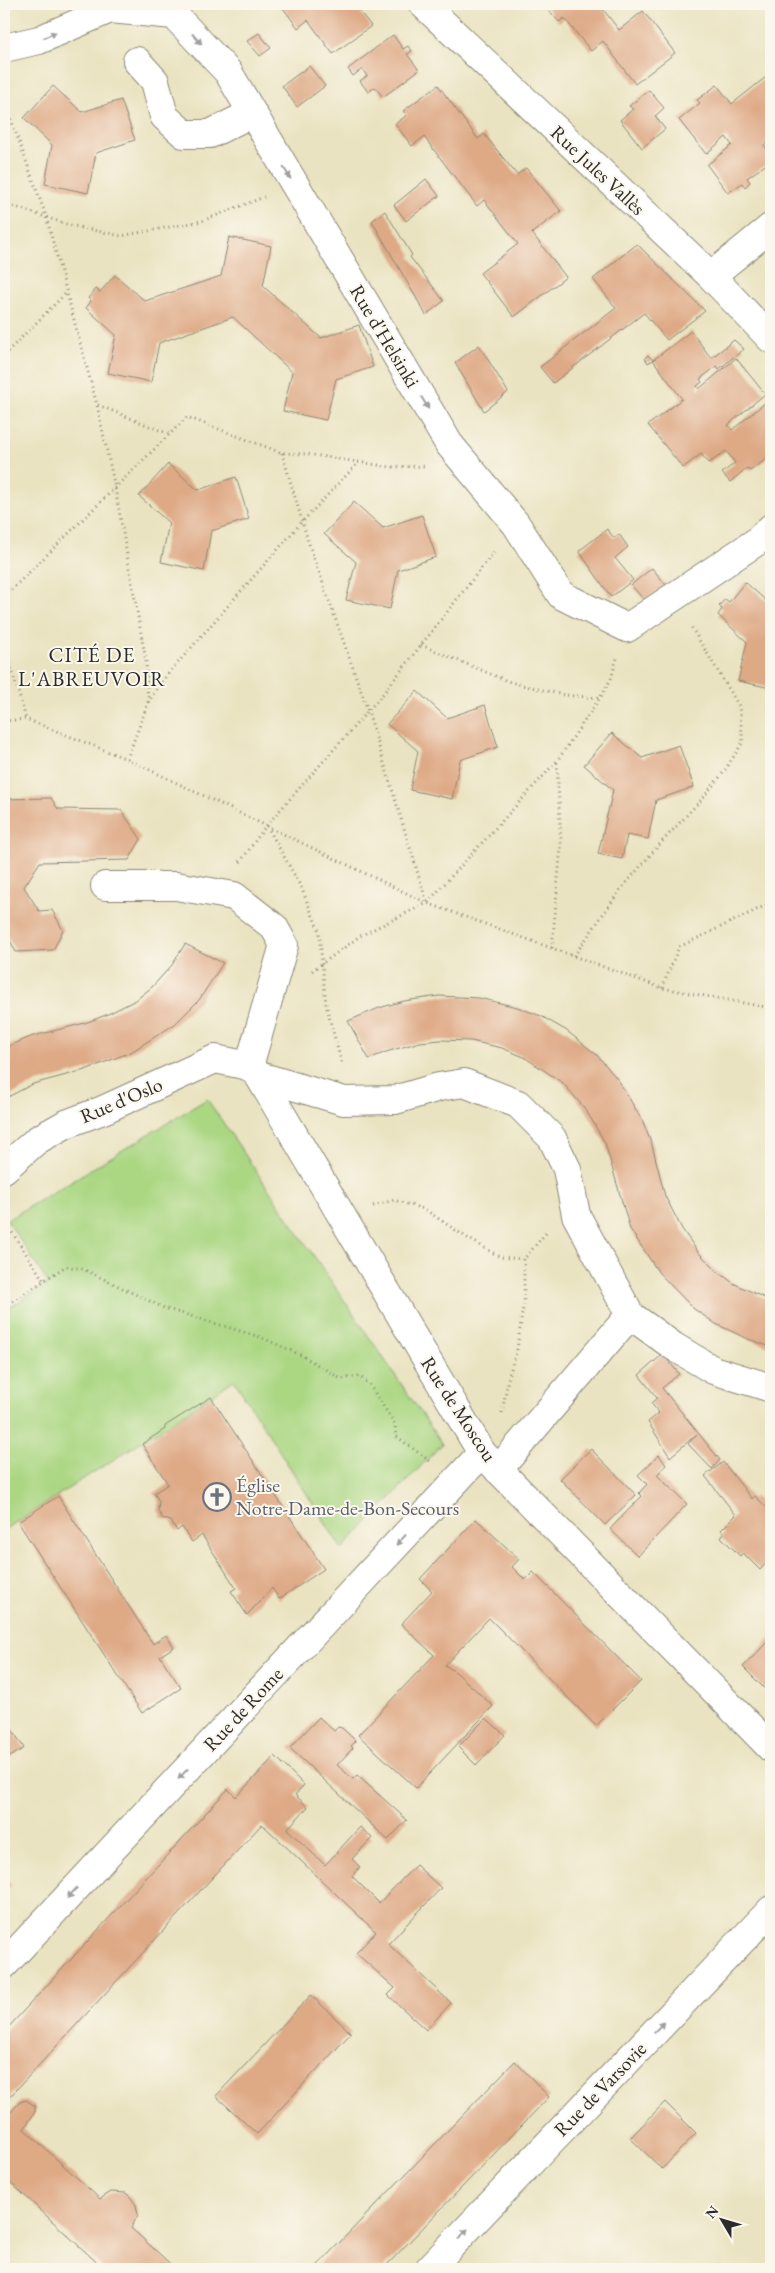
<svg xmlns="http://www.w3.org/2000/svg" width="775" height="2273" font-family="'EB Garamond',serif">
  <rect width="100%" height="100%" fill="#fbf7ec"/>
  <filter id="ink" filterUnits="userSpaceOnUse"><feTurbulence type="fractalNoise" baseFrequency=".02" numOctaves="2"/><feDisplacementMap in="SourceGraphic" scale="10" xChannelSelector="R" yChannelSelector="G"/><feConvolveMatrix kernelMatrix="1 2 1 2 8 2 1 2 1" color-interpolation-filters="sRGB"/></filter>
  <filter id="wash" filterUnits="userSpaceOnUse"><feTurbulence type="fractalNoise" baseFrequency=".0096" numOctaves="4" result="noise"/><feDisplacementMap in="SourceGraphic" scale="20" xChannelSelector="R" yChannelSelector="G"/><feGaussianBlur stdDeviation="1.12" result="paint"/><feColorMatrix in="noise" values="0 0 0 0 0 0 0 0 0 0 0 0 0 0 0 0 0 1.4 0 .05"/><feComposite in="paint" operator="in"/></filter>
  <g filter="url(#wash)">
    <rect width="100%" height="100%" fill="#eae3c1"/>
    <path fill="#abd783" stroke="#6b8157" d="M207,1099l235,345 -100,105 -108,-169 -70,47 -160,103v-219l44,-28 -41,-63z"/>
    <g id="blocks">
      <path fill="#dea985" d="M280,4h74l17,22 -38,28 -25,-34 -10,8z
        M544,4h55l20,26 24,-19 32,42 -40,31 -32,-43 -12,10 -27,-33 -5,4z
        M259,33l12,15 -11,8 -13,-15z
        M393,35l10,14 5,-3 4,5 -5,3 12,16 -36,27 -8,-10 -7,5 -8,-11 7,-5 -5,-7 -9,7 -5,-7z
        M309,66l16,20 -28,21 -15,-21z
        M771,73v67l-7,5 7,9v7l-24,17 3,4 -5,5 -3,-4 -14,10 -21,-28 25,-20 -6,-8 -20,17 -27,-34 21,-17 -3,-3 20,-15 15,19z
        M438,85l40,54 6,-5 33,41 9,-7 35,43 -29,22 34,44 -52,40 -34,-44 38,-29 -34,-44 -7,6 -53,-69 -12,9 -17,-22 12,-9 -4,-4z
        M53,86l29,26 39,-12 14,40 -39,13 -8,40 -43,-9 7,-39 -28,-27z
        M649,90l15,18 -9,8 10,13 -23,19 -22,-28 13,-11 -4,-3z
        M426,179l13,17 -33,25 -12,-16z
        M385,211l27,44 -2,2 34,44 -18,14 -54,-94z
        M229,237l42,9 -8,40 58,52 38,-13 14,42 -37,12 -10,41 -43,-9 9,-39 -59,-55 -74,26 -8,39 -43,-9 8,-38 -30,-27 5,-7 -3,-3 8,-9 4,3 15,-17 30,26 76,-25z
        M637,244l68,67 -38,29 -23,-27 -91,70 -13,-16 76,-59 -23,-29z
        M691,331l20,27 23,-18 10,9 -25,20 -2,-3 -17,13 2,3 -5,4 2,3 37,-31 29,36 -37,31 4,5 39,-32v61l-2,-2 -19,14 -3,-3 -17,14 -8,-9 13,-10 -9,-12 -17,12 -8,-9 -18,14 -35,-43 34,-26 -29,-39 -5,3 -3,-5 3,-3 5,5z
        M479,345l29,47 -24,19 -29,-48z
        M168,464l30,26 38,-13 13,42 -38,12 -7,40 -43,-9 8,-39 -30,-27z
        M354,502l29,26 39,-13 14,42 -38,13 -8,39 -44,-9 10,-38 -32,-28z
        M607,529l7,9 5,-4 9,13 -13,11 18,22 -22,17 -32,-46z
        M652,568l14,17 -21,16 -14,-16z
        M745,582l26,23v83l-33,-7 9,-39 -29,-27 4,-6 -3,-3 6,-7 4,3z
        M417,691l30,27 38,-13 13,42 -38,13 -8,39 -42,-9 8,-39 -31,-27z
        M612,733l30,25 37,-13 15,42 -38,13 -8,39 -21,-4 -5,24 -24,-5 15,-64 -29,-25z
        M51,798l7,11 63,1 20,29 -12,21 -89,2 -16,25 15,24 13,-1 11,20 -10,20 -37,2 -12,-23v-130z
        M185,944l38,19 -24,37 -24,24 -44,28 -46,18 -52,14 -29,15v-51l29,-12 52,-13 21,-8 30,-15 16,-13 20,-22z
        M439,996l40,2 38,9 24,9 26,15 30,24 22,26 24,41 9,23 13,51 17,33 16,23 18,18 17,13 38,18v46l-23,-8 -32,-15 -22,-15 -35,-36 -29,-44 -25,-86 -19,-33 -23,-27 -39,-26 -22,-9 -31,-7 -31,-1 -20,2 -34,10 -17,7 -21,-38 31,-13 25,-7z
        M663,1354l16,20 -17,14 58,72 -8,9 -24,-25 9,-10 -27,23 -22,-35 11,-9 -8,-10 6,-5 -18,-23z
        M211,1397l113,172 -45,30 -7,-11 -25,27 -16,-24 5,-3 -34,-53 -10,7 -10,-15 -5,4 -6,-10 -9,-3 -4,-8 1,-9 -5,-8 14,-9 -26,-40 23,-15v-3z
        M591,1449l45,46 -31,30 -45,-46z
        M659,1455l7,10 -9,10 30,29 -49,52 -28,-27 32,-33 -3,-3 8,-9 -9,-9z
        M723,1462l29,37 3,-3 16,16v46l-11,12 -17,-17 -3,3 -19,-19 3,-4 -3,-3 15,-15 -31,-39z
        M58,1496l95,148 13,-9 8,12 -14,9 21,32 -39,25 -124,-191z
        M476,1519l43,40 -7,8 13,13 8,-8 108,109 -45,45 -107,-108 -44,47 12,8 36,33 -77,82 -58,-53 76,-80 -33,-31 31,-33 -12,-12z
        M771,1638v57l-28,-28z
        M4,1717l20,31 -20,13z
        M319,1717l15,14 4,-4 4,1 14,13 -5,5 2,2 -16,17 16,14 4,-4 50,45 -19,20 -98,-92z
        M486,1718l19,17 -29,30 -18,-18z
        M275,1756l29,29 -9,10 13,12 -21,22 38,36 35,-38 12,11 -20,21 8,8 -8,9 27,27 37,-38 25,23 -53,56 63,59 -25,27 -38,-35 7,-7 -39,-35 20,-21 -114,-108 -258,279v-71l224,-243 8,8z
        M4,1873l7,13 -7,5z
        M311,1995l40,38 -94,101 -41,-38z
        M515,2061l34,36 -166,172h-69z
        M26,2100l9,6v6l-11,17 76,70 11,-7 15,1 5,5 5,7 2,10 -7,13 45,41h-72l-94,-87 -6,7v-79l5,4 11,-12z
        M665,2102l31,31 -34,36 -32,-31z"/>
    </g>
  </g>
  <g filter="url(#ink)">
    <use href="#blocks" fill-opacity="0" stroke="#8a8776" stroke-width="1"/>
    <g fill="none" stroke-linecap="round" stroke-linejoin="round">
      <defs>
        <path id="minor" d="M423,4l288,272 60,63
          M4,48l35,-8 71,-31 64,6 54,57 221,372 67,80 45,71 66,33 129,-86 15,-14
          M137,61l18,20 9,35 20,18h26l42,-21
          M711,276l60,-49
          M105,886h71l58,10 40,31 10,18 -35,121
          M249,1066l10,10 223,377 289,295
          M259,1076l85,25 51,-1 44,-13 25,-4 54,21 34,34 15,31 9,46 54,100 43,31 40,24 58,18
          M4,1169l33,-29 29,-16 37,-14 112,-51 34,7
          M498,1470l132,-155
          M4,1965l478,-512
          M429,2269l342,-359"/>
      </defs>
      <use href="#minor" stroke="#8a8776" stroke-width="30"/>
      <path stroke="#8a8776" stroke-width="3" stroke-dasharray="1 4" stroke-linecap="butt" d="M4,100l42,116 51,189 18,83 31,173 2,42
        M4,203l65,22 52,11 81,-15 62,-24
        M4,355l62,-62
        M98,405l71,29
        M282,453l26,88 60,170 59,192
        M4,597l183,-180 95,36 25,1 83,13 34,-1
        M421,645l89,37 54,13 36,3
        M4,650l4,7 18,62
        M4,721l22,-2 101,40 300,144 235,85 109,20
        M127,759l21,-56 13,-21 141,-160 56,-59
        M267,826l34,61 18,44 7,74 16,60
        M240,862l26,-36 116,-131 112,-143
        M552,948l9,-103 -4,-83
        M574,956l46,-66 38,-44 43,-46 22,-27 20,-31 -4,-36 -49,-81
        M312,971l48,-35 67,-33 130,-142 43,-63 11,-19 6,-21
        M662,988l17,-41 92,-44
        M373,1206l21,-6 30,9 42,28 34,20 24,2 22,-26
        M4,1220l40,61
        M4,1307l62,-41 17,3 81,39 96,29 41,18 40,24 18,-3 10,8 26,40 1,12 34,25
        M502,1413l6,-34 9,-30 7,-48v-42"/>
      <use href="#minor" stroke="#fff" stroke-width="28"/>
    </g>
    <defs><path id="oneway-solid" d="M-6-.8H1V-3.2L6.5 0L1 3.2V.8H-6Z" transform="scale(1.25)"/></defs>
    <g fill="#a0a0a0">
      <use href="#oneway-solid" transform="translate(50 35) rotate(-24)"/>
      <use href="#oneway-solid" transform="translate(197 39) rotate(47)"/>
      <use href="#oneway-solid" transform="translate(287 173) rotate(59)"/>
      <use href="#oneway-solid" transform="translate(425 403) rotate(59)"/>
      <use href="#oneway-solid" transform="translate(401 1540) rotate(133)"/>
      <use href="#oneway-solid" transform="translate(183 1774) rotate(133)"/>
      <use href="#oneway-solid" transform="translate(72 1893) rotate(133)"/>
      <use href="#oneway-solid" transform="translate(659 2027) rotate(-46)"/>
      <use href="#oneway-solid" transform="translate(463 2234) rotate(-46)"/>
    </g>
  </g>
  <defs>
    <symbol id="church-ring" viewBox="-11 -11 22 22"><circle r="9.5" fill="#fbf7ec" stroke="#6b7280" stroke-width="1.5"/><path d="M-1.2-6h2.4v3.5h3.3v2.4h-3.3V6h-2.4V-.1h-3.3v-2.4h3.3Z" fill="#6b7280"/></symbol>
  </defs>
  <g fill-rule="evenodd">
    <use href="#church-ring" x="201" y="1481" width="32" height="32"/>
  </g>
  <g text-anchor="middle" stroke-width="4" stroke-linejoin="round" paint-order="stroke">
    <g font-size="20" fill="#2b2b2b" stroke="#fbf7ec">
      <text transform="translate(598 170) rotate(43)" y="7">Rue Jules Vallès</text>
      <text transform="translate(385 336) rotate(59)" y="7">Rue d'Helsinki</text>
      <text transform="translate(121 1100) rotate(-23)" y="7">Rue d'Oslo</text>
      <text transform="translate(459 1409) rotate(57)" y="7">Rue de Moscou</text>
      <text transform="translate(243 1709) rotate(-47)" y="7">Rue de Rome</text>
      <text transform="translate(600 2089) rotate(-46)" y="7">Rue de Varsovie</text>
    </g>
    <g font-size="20" fill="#5b616d" stroke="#fbf7ec" text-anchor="start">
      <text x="236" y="1492">Église<tspan x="236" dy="23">Notre-Dame-de-Bon-Secours</tspan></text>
    </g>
    <g font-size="21" letter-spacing="1" fill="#2b2b2b" stroke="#fbf7ec">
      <text x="92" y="662">CITÉ DE<tspan x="92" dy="24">L'ABREUVOIR</tspan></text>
    </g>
  </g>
  <rect width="775" height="2273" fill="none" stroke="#fbf7ec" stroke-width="20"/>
  <g transform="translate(722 2220) rotate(308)" stroke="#fbf7ec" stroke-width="4" paint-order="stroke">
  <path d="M0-4L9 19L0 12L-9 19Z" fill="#2b2b2b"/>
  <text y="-8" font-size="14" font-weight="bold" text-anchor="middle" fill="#2b2b2b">N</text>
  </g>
</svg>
